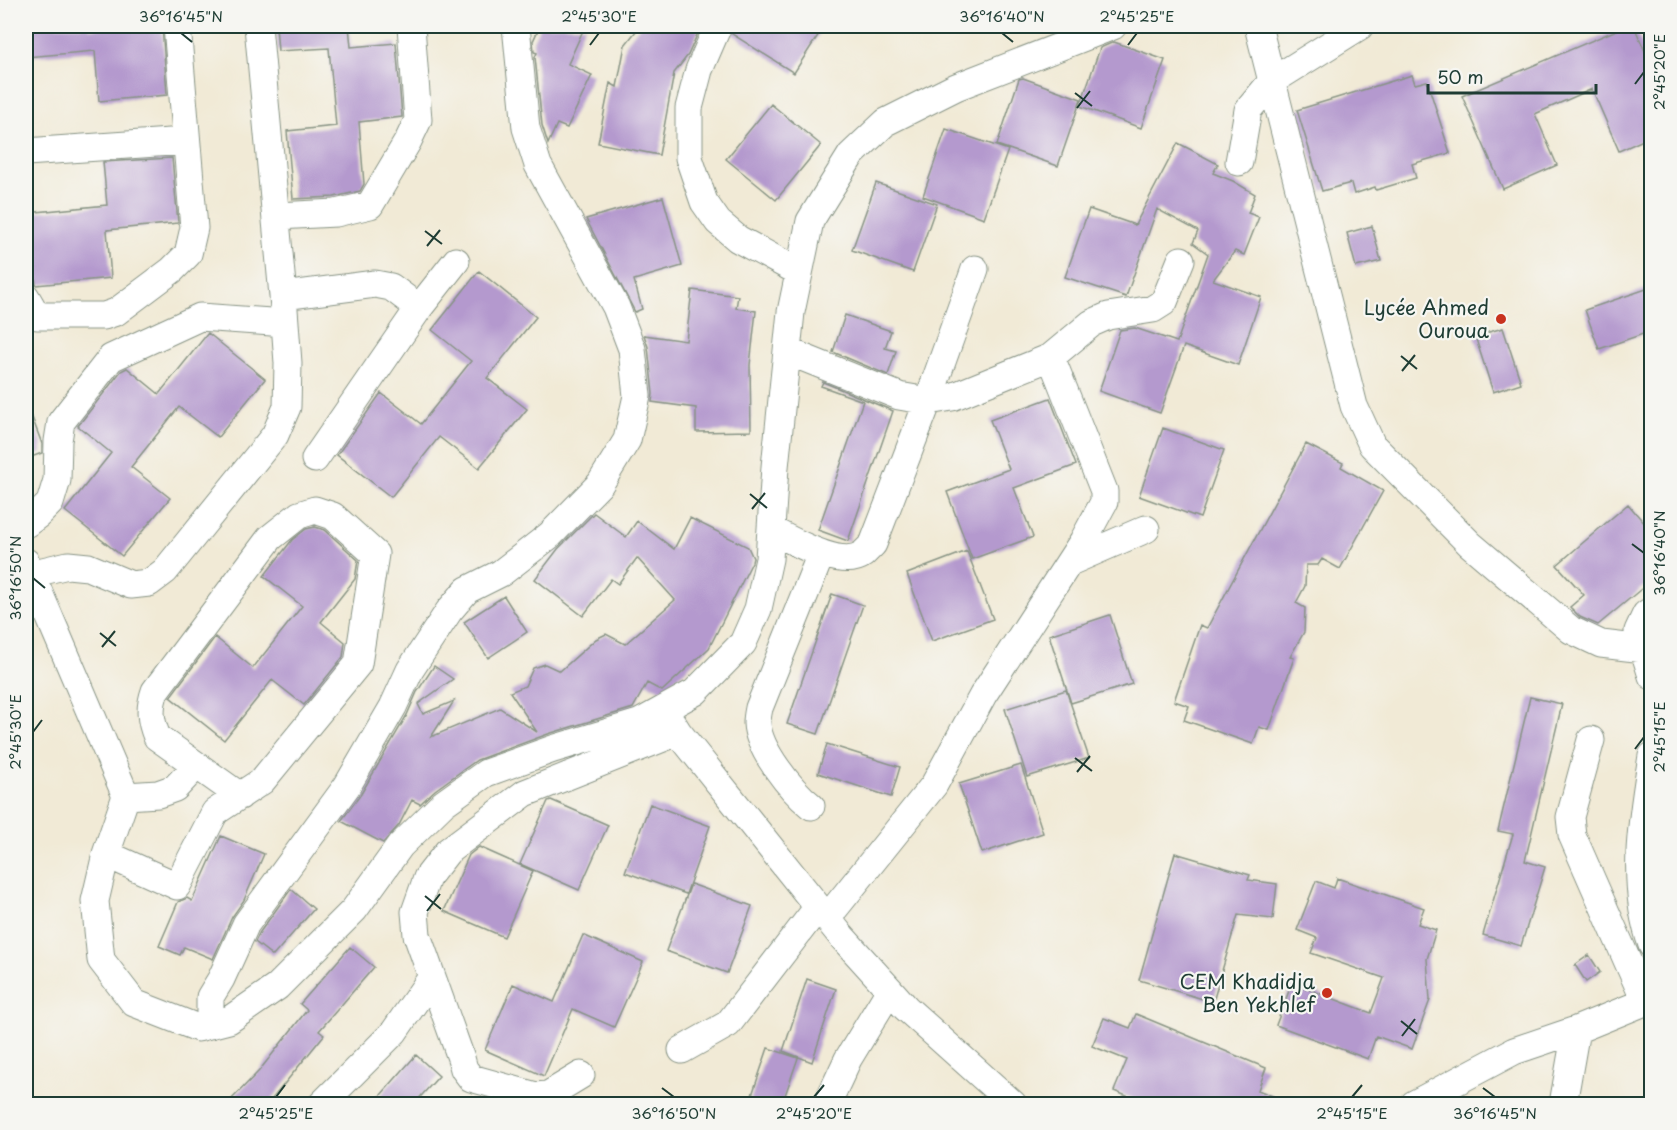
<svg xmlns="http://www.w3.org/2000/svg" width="1677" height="1130" font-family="'Playpen Sans',sans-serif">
  <rect width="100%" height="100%" fill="#f6f6f2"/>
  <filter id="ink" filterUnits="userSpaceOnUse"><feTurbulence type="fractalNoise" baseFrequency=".0167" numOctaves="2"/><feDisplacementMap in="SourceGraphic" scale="12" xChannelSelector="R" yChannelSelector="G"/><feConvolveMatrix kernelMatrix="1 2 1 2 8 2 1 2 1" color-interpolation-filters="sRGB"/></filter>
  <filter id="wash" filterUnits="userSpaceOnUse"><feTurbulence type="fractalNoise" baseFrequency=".008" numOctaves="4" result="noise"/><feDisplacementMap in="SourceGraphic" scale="24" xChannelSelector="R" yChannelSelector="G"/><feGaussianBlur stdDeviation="1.35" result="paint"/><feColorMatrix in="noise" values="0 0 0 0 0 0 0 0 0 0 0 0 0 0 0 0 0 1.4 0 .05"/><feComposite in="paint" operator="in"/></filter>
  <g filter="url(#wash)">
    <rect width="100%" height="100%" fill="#f1ead6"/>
    <g id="blocks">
      <path fill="#b499ce" d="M26,26h63v3l36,-3h37l5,69 -68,6 -4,-50 -69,6z
        M276,26h73l2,21 45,-4 6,74 -43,5 5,62 -4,7 -26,6 -41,2 -6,-68 49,-5 -7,-78 -51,3z
        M540,26h45l-17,38 24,11 -25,53 -10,-4 -9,20 -6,-19 -7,-68 2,-4 -3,-1 -1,-11z
        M640,26h61l-13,29 -14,18 -15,82 -61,-12 12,-60 7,4 8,-42z
        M734,26h90l-30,47 -62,-39z
        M1626,26h8l18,41v69l-33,15 -27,-62 -57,25 22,51 -54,24 -41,-93z
        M1114,42l51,18 -24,68 -61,-22 20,-58z
        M1412,75l3,9 12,-3 23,72 -38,11 4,14 -40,12 -1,-3 -21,7 -3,-11 -29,8 -25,-81z
        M1023,78l58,21 -23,67 -61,-21 22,-66z
        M771,104l50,41 -45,55 -50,-41z
        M946,129l62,21 -24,68 -61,-22z
        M1178,143l40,21 -5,9 20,8 22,13 -7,19 11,4 -15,38 -9,-4 -22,29 48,17 -23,68 -54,-19 -24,67 -61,-22 21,-61 15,-2 42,14 31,-88 -15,-11 5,-12 -41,-22 -31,88 -61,-20 24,-68 46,16z
        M172,158l6,65 -71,7 4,48 -75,7 -5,-47 -5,1v-26l81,-8 -4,-43z
        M876,183l61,21 -24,68 -61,-22z
        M663,197l19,69 -48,14 8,29 -7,3 -49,-93z
        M1372,226l9,35 -25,6 -9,-34z
        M479,271l57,46 -49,61 40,31 -48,59 -40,-31 -48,60 -54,-42 44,-62 40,31 50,-63 -39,-31z
        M1652,287v44l-53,18 -14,-39z
        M692,290l46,6 -2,12 20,3 -6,54 1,66 -55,1v-24l-44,-6 1,-8 -5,-47 -4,-12 42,6z
        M845,315l46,16 -6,17 11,3 -8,24 -55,-23z
        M1503,328l18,55 -28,9 -18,-56z
        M208,333l57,46 -47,58 -39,-30 -48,60 39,31 -48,58 -57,-45 46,-58 -33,-27 43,-55 6,-3 32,26z
        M823,382l70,29 -45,130 -30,-11 45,-129 -42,-15z
        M1050,398l26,67 -62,23 19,49 -61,22 -25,-67 62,-23 -19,-49z
        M27,404l15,40v9l-16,6z
        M1163,428l61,22 -24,68 -61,-22z
        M1306,444l37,19 -2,4 42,24 -43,78 -18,-10 -4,6h-12l-1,21 -9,17 9,5 -1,24 -14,25 4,1 -25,72 -10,-3 -6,17 -69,-24 5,-14 -15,-5 26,-76 7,3z
        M1628,504l24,28v48l-54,45 -18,-8 -10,-10 14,-12 -27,-30z
        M594,513l32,24 11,-16 37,28 16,-31 58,29 5,11 -1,4 -43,86 -47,43 -15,-8 -14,25 -85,26 -71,26 -42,30 -15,14 -8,-4 -13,25 -16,18 -42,-22 20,-27 46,-79 10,-23 17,-26 19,13 -35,25 5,10 31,-13 -23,36 69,-29 37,24 -27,-40 15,-6 8,-18 12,-4 15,7 36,-32 10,-5 19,10 50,-44 -38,-42 -19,26 -7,-5 -28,37 -48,-37 23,-30z
        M315,527l10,3 33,30 -3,19 -34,43 24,20 -2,15 -39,48 -32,-25 -48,60 -54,-43 45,-60 38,31 49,-62 -38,-30 28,-36 14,-11z
        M967,551l26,68 -61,22 -25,-67z
        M832,594l31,11 -45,129 -31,-10z
        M504,596l23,36 -39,26 -24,-36z
        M1110,615l22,69 -61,19 -22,-68z
        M1066,690l23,68 -62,19 -22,-68z
        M1530,697l32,7 -37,157 20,6 -24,79 -38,-11 30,-101 -15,-3z
        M827,744l73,23 -9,30 -73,-24z
        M1021,765l22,68 -61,20 -23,-69z
        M551,800l57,25 -29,65 -59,-26 28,-63z
        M650,804l60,22 -24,68 -61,-22z
        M221,836l43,18 -20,46 -12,17 -19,42 -29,-12 -4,8 -21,-9 19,-44 9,-4 5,3z
        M479,847l54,24 -29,66 -60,-26 25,-56z
        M1175,853l75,22 -2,5 29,4 -4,35 -35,-4 -25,87 -74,-22z
        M1337,878l87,30 -6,16 18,6 -9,29 3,41 -18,49 -36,-13 -8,23 -92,-34 16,-42 79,30 13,-35 -73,-25 6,-15 -20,-8 19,-49 18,7z
        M691,884l61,22 -25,67 -61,-22z
        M291,889l23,20 -41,47 -18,-14 5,-10z
        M583,935l60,27 -29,65 -41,-18 -29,67 -59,-26 28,-66 41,18z
        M350,947l24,20 -55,64 5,4 -56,69h-41l32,-33 48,-61 -7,-6z
        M1589,955l11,17 -14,10 -11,-17z
        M807,979l29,10 -24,73 -29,-11z
        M1136,1014l130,54 -8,22 34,14h-145l-33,-13 13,-31 -35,-14 12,-28 26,10z
        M768,1048l30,10 -16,46h-33z
        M416,1055l23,21 -25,28h-41z"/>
    </g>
  </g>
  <g filter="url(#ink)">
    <use href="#blocks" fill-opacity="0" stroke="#889485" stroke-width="1.5"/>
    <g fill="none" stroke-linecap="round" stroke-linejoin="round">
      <defs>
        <path id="street" d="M718,26l-19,44 -10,38v50l15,44 14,20 20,17 61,33
          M1258,26l96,380 18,39 98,99 101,86 30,14 43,5
          M26,152l159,-11
          M1239,162l9,-52 24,-29 88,-55
          M277,216l59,-3 34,-8 38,-64 10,-21 -7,-94
          M283,296l92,-12 16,3 28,21
          M26,297l11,19h67l12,-4 56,-42 16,-16 6,-26 -17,-202
          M787,351l112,45 29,5 24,-4 99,-40 41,-34 16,-7 45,-7 11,-7 17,-42
          M315,459l104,-151 37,-47
          M26,524l12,-9 12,-12 7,-23 1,-39 3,-19 50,-64 89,-41 85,6
          M771,530c21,10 70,40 92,24 3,-3 7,-7 10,-10l55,-143 47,-132
          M26,562l100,234 -20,58 -11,47 6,59 33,43 64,25 31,-8 48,-33 77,-77 46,-64 44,-43 42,-30 67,-24 86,-26 56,-31 48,-49 15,-34 11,-50 6,-92 16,-155 19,-91 41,-66 35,-33 70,-35 157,-61
          M1070,562l76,-33
          M30,574l38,-9 20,2 43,18 18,-2 16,-12 110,-136 12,-28 1,-44 -5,-67 -25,-270
          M1652,610l-6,4 -8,17 14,45
          M668,716l10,16 164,205 48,53 16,18 107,96
          M1591,740l-21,77 2,18 73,166
          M1652,756c-10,62 -22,128 0,189
          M126,796l32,-2 17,-6 21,-22
          M811,806c-20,-16 -53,-57 -54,-83 0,-5 1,-10 2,-15l62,-154
          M106,854l71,32 38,-74 47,-31 96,-117 17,-110 -42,-38 -18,-6 -16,5 -29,23 -115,153c-6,17 -5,29 2,46l83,59
          M827,918l107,-133 49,-90 100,-154 21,-39v-11l-53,-134
          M210,1025v-28l11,-18 25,-55 101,-138 46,-79 17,-37 39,-59 18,-21 34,-17 49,-38 50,-51 27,-44 10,-44 -5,-47 -16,-42 -78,-142 -12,-37 -10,-102
          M682,1050l46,-26 90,-117
          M581,1075l-33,20 -12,1 -65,-18 -7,-9 -3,-11 -44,-123 -2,-23 12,-34 21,-27 77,-58 153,-61
          M322,1104l72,-72 38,-55
          M827,1104l21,-45 42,-69
          M1414,1104l100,-53 62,-21 76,-31
          M1563,1104l13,-74"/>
      </defs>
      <use href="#street" stroke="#889485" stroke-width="29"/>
      <use href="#street" stroke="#fff" stroke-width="27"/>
    </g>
  </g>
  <path fill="none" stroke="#1f3d34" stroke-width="2" d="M181,33l11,9M1002,33l11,9M590,45l9,-12M1128,45l9,-12M1635,84l9,-12M1075,93l17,13M1077,108l13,-17M425,231l17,13M427,246l13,-16M1401,356l16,13M1402,371l13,-16M750,494l17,14M752,509l13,-16M1632,544l12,9M33,578l12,10M100,633l16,13M102,647l13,-16M33,732l9,-12M1635,749l9,-12M1075,758l17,13M1077,772l13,-16M425,896l16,13M427,911l13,-17M1401,1021l16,13M1402,1036l13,-17M662,1088l12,9M1483,1088l12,9M276,1097l9,-12M814,1097l10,-12M1352,1097l10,-12"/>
  <g fill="#c8321e" stroke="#f6f6f2" stroke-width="2">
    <circle cx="1501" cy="319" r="6"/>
    <circle cx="1327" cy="993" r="6"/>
  </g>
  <g text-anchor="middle" stroke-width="4.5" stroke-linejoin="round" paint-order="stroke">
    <g font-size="20" fill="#1f3d34" stroke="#f6f6f2" text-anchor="end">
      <text x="1489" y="315">Lycée Ahmed<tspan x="1489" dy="23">Ouroua</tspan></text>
      <text x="1315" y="989">CEM Khadidja<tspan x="1315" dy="23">Ben Yekhlef</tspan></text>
    </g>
  </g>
  <rect width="1677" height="1130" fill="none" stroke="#f6f6f2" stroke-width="66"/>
  <path d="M1428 84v9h168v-9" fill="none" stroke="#1f3d34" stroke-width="3"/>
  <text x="1437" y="84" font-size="18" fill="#1f3d34" stroke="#f6f6f2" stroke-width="4.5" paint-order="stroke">50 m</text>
  <rect x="33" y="33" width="1611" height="1064" fill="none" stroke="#1f3d34" stroke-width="2"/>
  <g font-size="15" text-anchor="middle" fill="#1f3d34">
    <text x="181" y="22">36°16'45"N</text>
    <text x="599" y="22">2°45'30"E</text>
    <text x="1002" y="22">36°16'40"N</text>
    <text x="1137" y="22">2°45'25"E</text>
    <text transform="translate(1660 72) rotate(-90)" y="5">2°45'20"E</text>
    <text transform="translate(1660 553) rotate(-90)" y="5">36°16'40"N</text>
    <text transform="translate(16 578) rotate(-90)" y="5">36°16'50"N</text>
    <text transform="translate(16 732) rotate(-90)" y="5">2°45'30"E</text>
    <text transform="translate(1660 737) rotate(-90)" y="5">2°45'15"E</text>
    <text x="276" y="1119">2°45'25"E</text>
    <text x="674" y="1119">36°16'50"N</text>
    <text x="814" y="1119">2°45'20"E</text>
    <text x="1352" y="1119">2°45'15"E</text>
    <text x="1495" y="1119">36°16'45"N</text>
  </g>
</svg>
